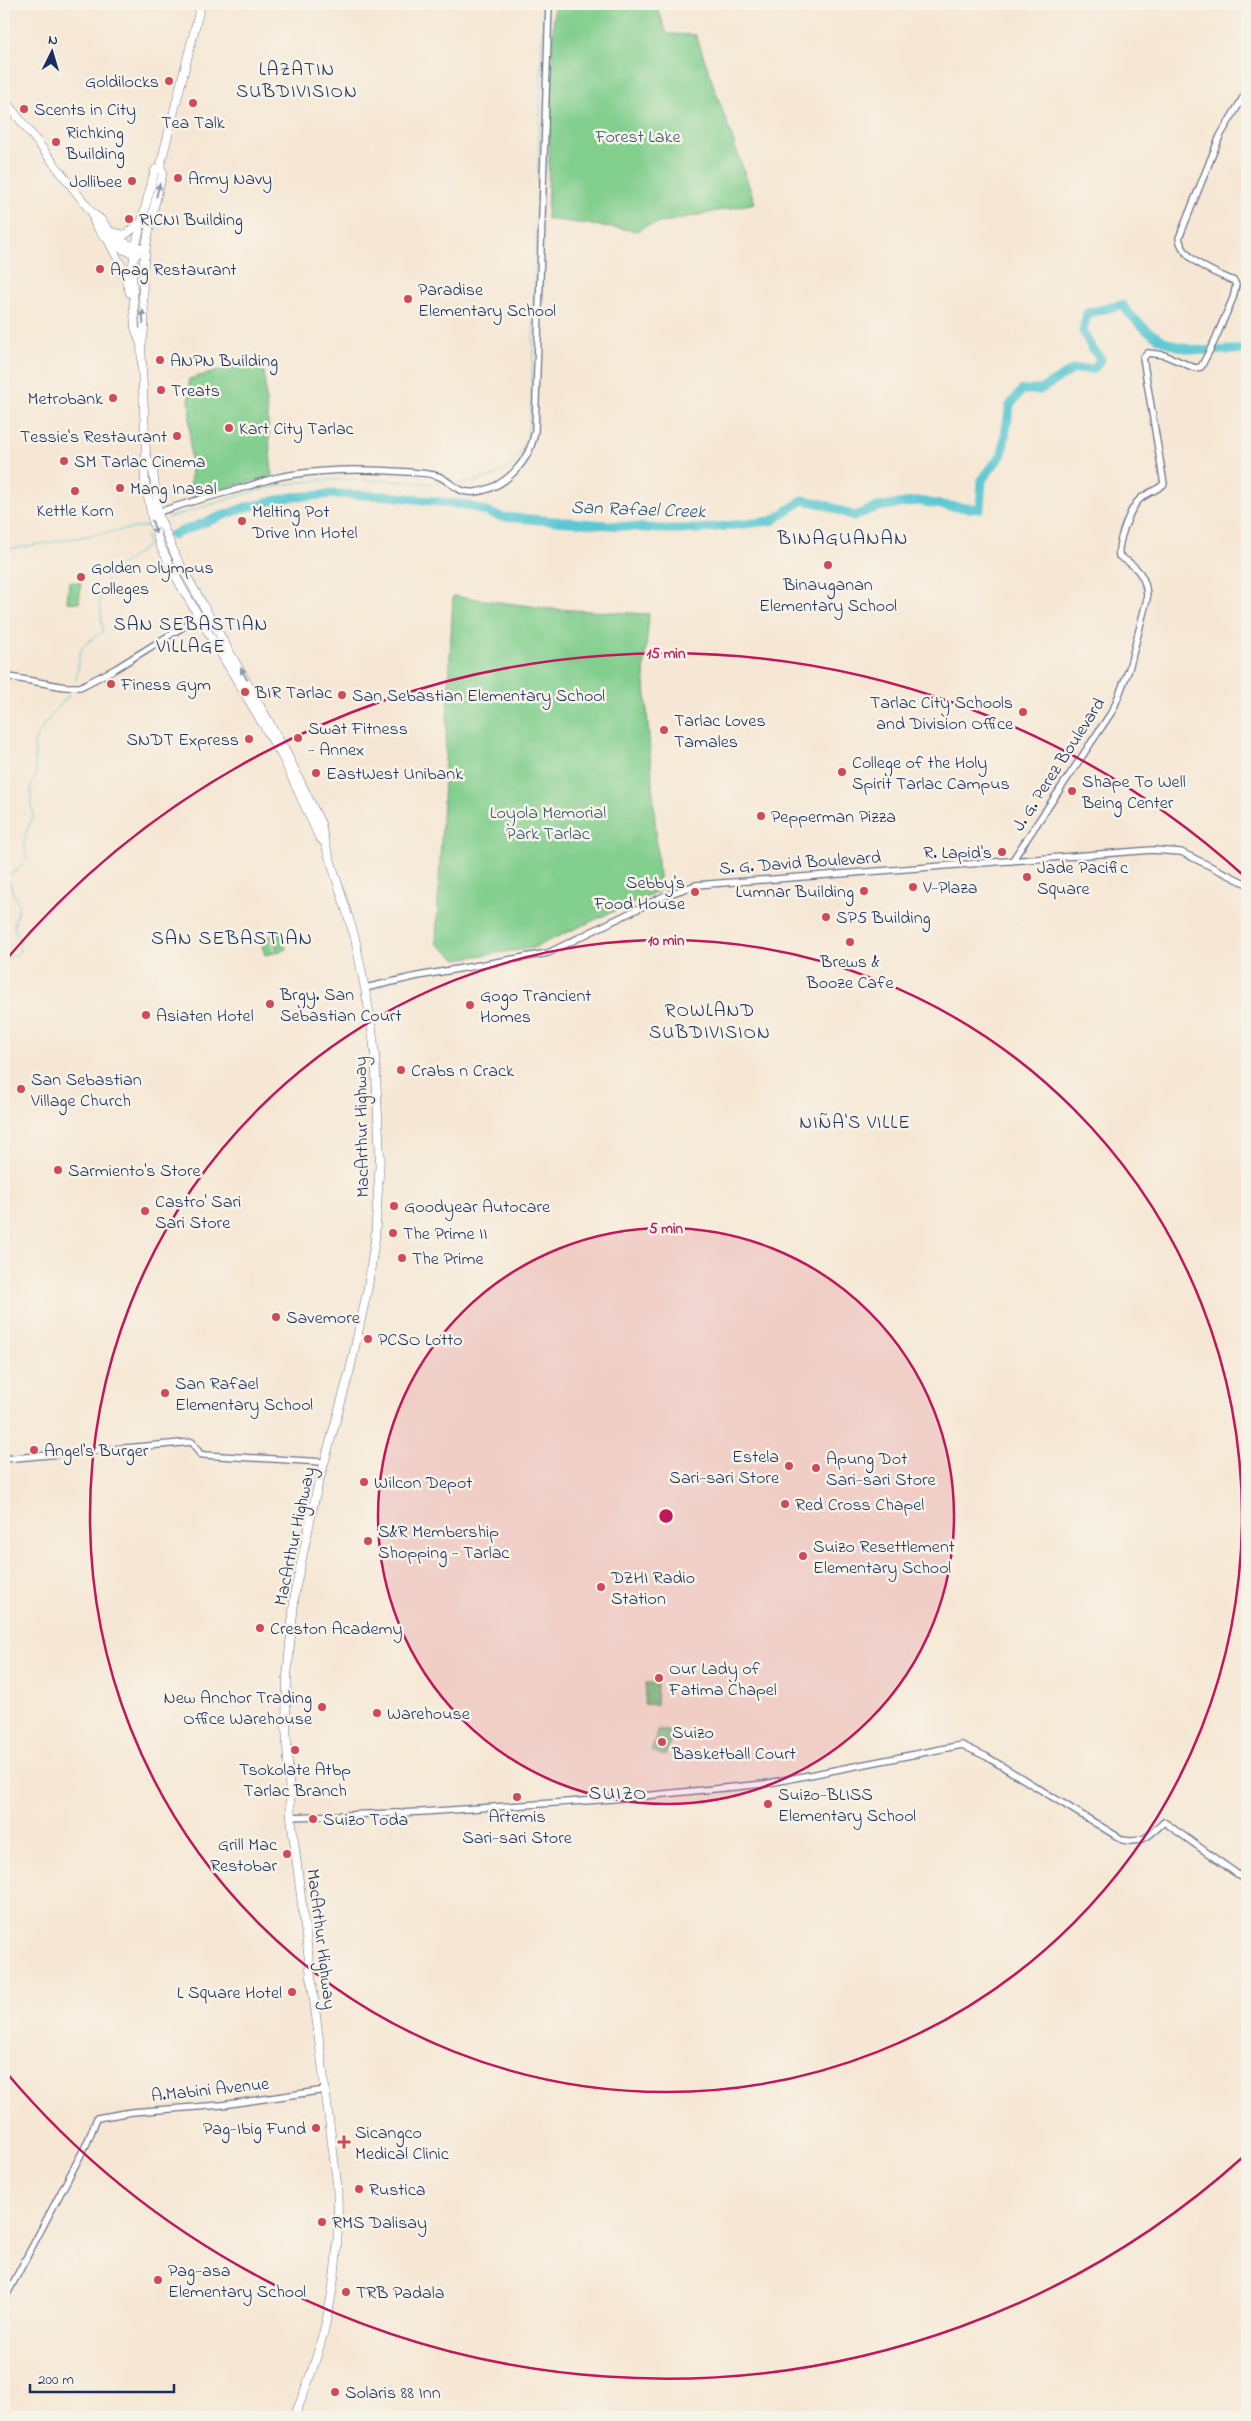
<svg xmlns="http://www.w3.org/2000/svg" width="1251" height="2421" font-family="'Indie Flower',sans-serif">
  <rect width="100%" height="100%" fill="#f7f3e8"/>
  <filter id="ink" filterUnits="userSpaceOnUse"><feTurbulence type="fractalNoise" baseFrequency=".02" numOctaves="2"/><feDisplacementMap in="SourceGraphic" scale="10" xChannelSelector="R" yChannelSelector="G"/><feConvolveMatrix kernelMatrix="1 2 1 2 8 2 1 2 1" color-interpolation-filters="sRGB"/></filter>
  <filter id="wash" filterUnits="userSpaceOnUse"><feTurbulence type="fractalNoise" baseFrequency=".0096" numOctaves="4" result="noise"/><feDisplacementMap in="SourceGraphic" scale="20" xChannelSelector="R" yChannelSelector="G"/><feGaussianBlur stdDeviation="1.12" result="paint"/><feColorMatrix in="noise" values="0 0 0 0 0 0 0 0 0 0 0 0 0 0 0 0 0 1.4 0 .05"/><feComposite in="paint" operator="in"/></filter>
  <g filter="url(#wash)">
    <rect width="100%" height="100%" fill="#f6e7d4"/>
    <path fill="#81ce8d" stroke="#4e7e76" d="M554,4h102l11,30 29,1 59,168 -109,23 -7,5 -92,-12z
      M263,359l9,117 -81,21 -2,-118z
      M69,582l12,1 -2,20 -12,-1z
      M453,596l99,13 97,5 -5,55 16,221 -127,58 -76,11 -21,-16z
      M281,932l5,17 -9,3 -5,-17z
      M269,936l5,17 -9,2 -5,-16z
      M646,1683h11l-1,22 -12,-1z
      M659,1729l14,4 -8,23 -14,-5z"/>
    <g fill="none" stroke-linecap="round" stroke-linejoin="round">
      <path stroke="#5ac7d2" stroke-width="1" d="M457,484c52,-6 68,-21 74,-73l12,-407
        M168,518c44,-13 88,-30 134,-36 46,-6 93,0 138,2
        M146,536l2,7
        M4,550l143,-24
        M76,680c6,-30 -2,-31 27,-48l-4,-36 12,-24 42,-30
        M4,960l15,-7 1,-12 -6,-15 5,-21 -13,-29 12,-6 9,-11 -3,-15 3,-15 7,-14 -3,-14v-15l5,-11 -2,-33 11,-19 25,-29"/>
      <path stroke="#5ac7d2" stroke-width="9" d="M172,535l71,-27 49,-11 43,-3 54,2 77,9 36,12 158,12h39l73,-8 31,-21 20,4 31,12 24,-9 40,-6 30,5 32,3 2,-29 20,-26 8,-49 12,-15h18l34,-21h20l7,-10 -10,-12 -8,-16 4,-18 35,-8c20,25 41,41 74,45 16,2 35,-1 51,0"/>
    </g>
  </g>
  <g filter="url(#ink)">
    <g fill="none" stroke-linecap="round" stroke-linejoin="round">
      <defs>
        <path id="minor" d="M159,512c26,-9 53,-16 80,-23 17,-5 34,-12 51,-14 38,-6 80,-6 118,-3 10,1 21,1 30,4 14,6 20,18 37,16 31,-4 55,-31 60,-61l14,-427
          M4,676l61,11h15l35,-18 92,-57
          M1012,861l101,-151 16,-41 18,-70c0,-22 -9,-32 -28,-43 -2,-12 10,-45 19,-55 6,-7 18,-10 26,-17l-21,-126 5,-5 16,2 31,13 6,-1 13,-25 19,-44 3,-13 -2,-4c-19,-8 -51,-20 -55,-43l41,-102 27,-45
          M365,988l53,-12 130,-23 116,-57 32,-11 456,-35 29,2 66,32
          M4,1459l188,-17 8,12 4,1 120,7
          M291,1817l131,-5 191,-13 151,-15 198,-39 25,12 136,83c20,4 27,-5 41,-18l83,59
          M4,2300l83,-157 10,-25 35,-6 90,-7 104,-15"/>
        <path id="highway" d="M201,4l-41,163 3,5c-9,34 -18,68 -20,103 -2,22 5,50 -2,70l5,110 -2,9 1,18 7,36 8,27 22,43 101,170 36,79 6,6
          M4,99l89,115c8,3 11,11 17,17 9,11 21,16 35,18
          M93,214c-1,18 28,37 44,40
          M111,232l14,3 15,-12
          M107,238l14,27 9,28
          M141,345l-6,-17 -3,-55 3,-25 18,-71 2,-7 5,-3
          M146,455l7,16 6,46 18,42 109,193 35,72 4,19 30,95 15,77 5,39 5,104 -5,81 -7,48 -18,83 -33,119 -22,102 -8,86 -1,49 5,91 46,366c5,87 -9,155 -43,234"/>
      </defs>
      <use href="#minor" stroke="#686f87" stroke-width="8"/>
      <use href="#highway" stroke="#686f87" stroke-width="9"/>
      <use href="#minor" stroke="#fff" stroke-width="5.5"/>
      <use href="#highway" stroke="#fff" stroke-width="8"/>
    </g>
    <defs><path id="oneway-solid" d="M-6-.8H1V-3.2L6.5 0L1 3.2V.8H-6Z" transform="scale(1.25)"/></defs>
    <g fill="#8d97ae">
      <use href="#oneway-solid" transform="translate(158 190) rotate(-76)"/>
      <use href="#oneway-solid" transform="translate(143 317) rotate(-93)"/>
      <use href="#oneway-solid" transform="translate(154 527) rotate(74)"/>
      <use href="#oneway-solid" transform="translate(244 674) rotate(-119)"/>
    </g>
  </g>
  <circle cx="666" cy="1516" r="288" fill="#c2185b" fill-opacity=".12"/>
  <g fill="none" stroke="#c2185b" stroke-width="2.5">
    <circle cx="666" cy="1516" r="288"/>
    <circle cx="666" cy="1516" r="576"/>
    <path d="M1243 2157A863 863 0 0 1 5 2071M5 961A863 863 0 0 1 1243 875"/>
  </g>
  <g fill="#d1495b" stroke="#f7f3e8" stroke-width="2">
    <circle cx="169" cy="81" r="5"/>
    <circle cx="193" cy="103" r="5"/>
    <circle cx="24" cy="109" r="5"/>
    <circle cx="56" cy="142" r="5"/>
    <circle cx="178" cy="178" r="5"/>
    <circle cx="132" cy="181" r="5"/>
    <circle cx="129" cy="219" r="5"/>
    <circle cx="100" cy="269" r="5"/>
    <circle cx="408" cy="299" r="5"/>
    <circle cx="160" cy="360" r="5"/>
    <circle cx="161" cy="390" r="5"/>
    <circle cx="113" cy="398" r="5"/>
    <circle cx="229" cy="428" r="5"/>
    <circle cx="177" cy="436" r="5"/>
    <circle cx="64" cy="461" r="5"/>
    <circle cx="120" cy="488" r="5"/>
    <circle cx="75" cy="491" r="5"/>
    <circle cx="242" cy="521" r="5"/>
    <circle cx="828" cy="565" r="5"/>
    <circle cx="81" cy="577" r="5"/>
    <circle cx="111" cy="684" r="5"/>
    <circle cx="245" cy="692" r="5"/>
    <circle cx="342" cy="695" r="5"/>
    <circle cx="1023" cy="712" r="5"/>
    <circle cx="664" cy="730" r="5"/>
    <circle cx="298" cy="738" r="5"/>
    <circle cx="249" cy="739" r="5"/>
    <circle cx="842" cy="772" r="5"/>
    <circle cx="316" cy="773" r="5"/>
    <circle cx="1072" cy="791" r="5"/>
    <circle cx="761" cy="816" r="5"/>
    <circle cx="1002" cy="852" r="5"/>
    <circle cx="1027" cy="877" r="5"/>
    <circle cx="913" cy="887" r="5"/>
    <circle cx="864" cy="891" r="5"/>
    <circle cx="695" cy="892" r="5"/>
    <circle cx="826" cy="917" r="5"/>
    <circle cx="850" cy="942" r="5"/>
    <circle cx="270" cy="1004" r="5"/>
    <circle cx="470" cy="1005" r="5"/>
    <circle cx="146" cy="1015" r="5"/>
    <circle cx="401" cy="1070" r="5"/>
    <circle cx="21" cy="1089" r="5"/>
    <circle cx="58" cy="1170" r="5"/>
    <circle cx="394" cy="1206" r="5"/>
    <circle cx="145" cy="1211" r="5"/>
    <circle cx="393" cy="1233" r="5"/>
    <circle cx="402" cy="1258" r="5"/>
    <circle cx="276" cy="1317" r="5"/>
    <circle cx="368" cy="1339" r="5"/>
    <circle cx="165" cy="1393" r="5"/>
    <circle cx="34" cy="1450" r="5"/>
    <circle cx="789" cy="1466" r="5"/>
    <circle cx="816" cy="1468" r="5"/>
    <circle cx="364" cy="1482" r="5"/>
    <circle cx="785" cy="1504" r="5"/>
    <circle cx="368" cy="1541" r="5"/>
    <circle cx="803" cy="1556" r="5"/>
    <circle cx="601" cy="1587" r="5"/>
    <circle cx="260" cy="1628" r="5"/>
    <circle cx="659" cy="1678" r="5"/>
    <circle cx="322" cy="1707" r="5"/>
    <circle cx="377" cy="1713" r="5"/>
    <circle cx="662" cy="1742" r="5"/>
    <circle cx="295" cy="1750" r="5"/>
    <circle cx="517" cy="1797" r="5"/>
    <circle cx="768" cy="1804" r="5"/>
    <circle cx="313" cy="1819" r="5"/>
    <circle cx="287" cy="1854" r="5"/>
    <circle cx="292" cy="1992" r="5"/>
    <circle cx="316" cy="2128" r="5"/>
    <path d="M341.5 2134.5h5v5h5v5h-5v5h-5v-5h-5v-5h5z"/>
    <circle cx="359" cy="2189" r="5"/>
    <circle cx="322" cy="2222" r="5"/>
    <circle cx="158" cy="2280" r="5"/>
    <circle cx="346" cy="2292" r="5"/>
    <circle cx="335" cy="2392" r="5"/>
  </g>
  <g text-anchor="middle" stroke-width="5" stroke-linejoin="round" paint-order="stroke">
    <g font-size="18" fill="#1b2f5e" stroke="#f7f3e8" text-anchor="start">
      <text x="159" y="87" text-anchor="end">Goldilocks</text>
      <text x="34" y="115">Scents in City</text>
      <text x="193" y="128" text-anchor="middle">Tea Talk</text>
      <text x="66" y="138">Richking<tspan x="66" dy="21">Building</tspan></text>
      <text x="188" y="184">Army Navy</text>
      <text x="122" y="187" text-anchor="end">Jollibee</text>
      <text x="139" y="225">RICNI Building</text>
      <text x="110" y="275">Apag Restaurant</text>
      <text x="418" y="295">Paradise<tspan x="418" dy="21">Elementary School</tspan></text>
      <text x="170" y="366">ANPN Building</text>
      <text x="171" y="396">Treats</text>
      <text x="103" y="404" text-anchor="end">Metrobank</text>
      <text x="239" y="434">Kart City Tarlac</text>
      <text x="167" y="442" text-anchor="end">Tessie's Restaurant</text>
      <text x="74" y="467">SM Tarlac Cinema</text>
      <text x="130" y="494">Mang Inasal</text>
      <text x="75" y="516" text-anchor="middle">Kettle Korn</text>
      <text x="252" y="517">Melting Pot<tspan x="252" dy="21">Drive Inn Hotel</tspan></text>
      <text x="91" y="573">Golden Olympus<tspan x="91" dy="21">Colleges</tspan></text>
      <text x="828" y="590" text-anchor="middle">Binauganan<tspan x="828" dy="21">Elementary School</tspan></text>
      <text x="121" y="690">Finess Gym</text>
      <text x="255" y="698">BIR Tarlac</text>
      <text x="352" y="701">San Sebastian Elementary School</text>
      <text x="1013" y="708" text-anchor="end">Tarlac City Schools<tspan x="1013" dy="21">and Division Office</tspan></text>
      <text x="674" y="726">Tarlac Loves<tspan x="674" dy="21">Tamales</tspan></text>
      <text x="308" y="734">Swat Fitness<tspan x="308" dy="21">- Annex</tspan></text>
      <text x="239" y="745" text-anchor="end">SNDT Express</text>
      <text x="852" y="768">College of the Holy<tspan x="852" dy="21">Spirit Tarlac Campus</tspan></text>
      <text x="326" y="779">EastWest Unibank</text>
      <text x="1082" y="787">Shape To Well<tspan x="1082" dy="21">Being Center</tspan></text>
      <text x="771" y="822">Pepperman Pizza</text>
      <text x="992" y="858" text-anchor="end">R. Lapid's</text>
      <text x="1037" y="873">Jade Pacific<tspan x="1037" dy="21">Square</tspan></text>
      <text x="685" y="888" text-anchor="end">Sebby's<tspan x="685" dy="21">Food House</tspan></text>
      <text x="923" y="893">V-Plaza</text>
      <text x="854" y="897" text-anchor="end">Lumnar Building</text>
      <text x="836" y="923">SP5 Building</text>
      <text x="850" y="967" text-anchor="middle">Brews &amp;<tspan x="850" dy="21">Booze Cafe</tspan></text>
      <text x="280" y="1000">Brgy. San<tspan x="280" dy="21">Sebastian Court</tspan></text>
      <text x="480" y="1001">Gogo Trancient<tspan x="480" dy="21">Homes</tspan></text>
      <text x="156" y="1021">Asiaten Hotel</text>
      <text x="411" y="1076">Crabs n Crack</text>
      <text x="31" y="1085">San Sebastian<tspan x="31" dy="21">Village Church</tspan></text>
      <text x="68" y="1176">Sarmiento's Store</text>
      <text x="155" y="1207">Castro' Sari<tspan x="155" dy="21">Sari Store</tspan></text>
      <text x="404" y="1212">Goodyear Autocare</text>
      <text x="403" y="1239">The Prime II</text>
      <text x="412" y="1264">The Prime</text>
      <text x="286" y="1323">Savemore</text>
      <text x="378" y="1345">PCSO Lotto</text>
      <text x="175" y="1389">San Rafael<tspan x="175" dy="21">Elementary School</tspan></text>
      <text x="44" y="1456">Angel's Burger</text>
      <text x="779" y="1462" text-anchor="end">Estela<tspan x="779" dy="21">Sari-sari Store</tspan></text>
      <text x="826" y="1464">Apung Dot<tspan x="826" dy="21">Sari-sari Store</tspan></text>
      <text x="374" y="1488">Wilcon Depot</text>
      <text x="795" y="1510">Red Cross Chapel</text>
      <text x="378" y="1537">S&amp;R Membership<tspan x="378" dy="21">Shopping - Tarlac</tspan></text>
      <text x="813" y="1552">Suizo Resettlement<tspan x="813" dy="21">Elementary School</tspan></text>
      <text x="611" y="1583">DZHI Radio<tspan x="611" dy="21">Station</tspan></text>
      <text x="270" y="1634">Creston Academy</text>
      <text x="669" y="1674">Our Lady of<tspan x="669" dy="21">Fatima Chapel</tspan></text>
      <text x="312" y="1703" text-anchor="end">New Anchor Trading<tspan x="312" dy="21">Office Warehouse</tspan></text>
      <text x="387" y="1719">Warehouse</text>
      <text x="672" y="1738">Suizo<tspan x="672" dy="21">Basketball Court</tspan></text>
      <text x="295" y="1775" text-anchor="middle">Tsokolate Atbp<tspan x="295" dy="21">Tarlac Branch</tspan></text>
      <text x="778" y="1800">Suizo-BLISS<tspan x="778" dy="21">Elementary School</tspan></text>
      <text x="517" y="1822" text-anchor="middle">Artemis<tspan x="517" dy="21">Sari-sari Store</tspan></text>
      <text x="323" y="1825">Suizo Toda</text>
      <text x="277" y="1850" text-anchor="end">Grill Mac<tspan x="277" dy="21">Restobar</tspan></text>
      <text x="282" y="1998" text-anchor="end">L Square Hotel</text>
      <text x="306" y="2134" text-anchor="end">Pag-Ibig Fund</text>
      <text x="355" y="2138">Sicangco<tspan x="355" dy="21">Medical Clinic</tspan></text>
      <text x="369" y="2195">Rustica</text>
      <text x="332" y="2228">RMS Dalisay</text>
      <text x="168" y="2276">Pag-asa<tspan x="168" dy="21">Elementary School</tspan></text>
      <text x="356" y="2298">TRB Padala</text>
      <text x="345" y="2398">Solaris 88 Inn</text>
    </g>
    <g font-size="18" fill="#34576a" stroke="#f7f3e8">
      <text x="638" y="142">Forest Lake</text>
      <text x="548" y="818">Loyola Memorial<tspan x="548" dy="21">Park Tarlac</tspan></text>
    </g>
    <g font-size="18" fill="#1b2f5e" stroke="#f7f3e8">
      <text transform="translate(1058 764) rotate(-57)" y="6">J. G. Perez Boulevard</text>
      <text transform="translate(800 862) rotate(-4)" y="6">S. G. David Boulevard</text>
      <text transform="translate(361 1127) rotate(-91)" y="6">MacArthur Highway</text>
      <text transform="translate(294 1536) rotate(-78)" y="6">MacArthur Highway</text>
      <text transform="translate(322 1939) rotate(83)" y="6">MacArthur Highway</text>
      <text transform="translate(210 2089) rotate(-6)" y="6">A.Mabini Avenue</text>
    </g>
    <g font-size="19" letter-spacing="1" fill="#1b2f5e" stroke="#f7f3e8">
      <text x="297" y="75">LAZATIN<tspan x="297" dy="22">SUBDIVISION</tspan></text>
      <text x="191" y="630">SAN SEBASTIAN<tspan x="191" dy="22">VILLAGE</tspan></text>
      <text x="710" y="1016">ROWLAND<tspan x="710" dy="22">SUBDIVISION</tspan></text>
      <text x="855" y="1128">NIÑA'S VILLE</text>
    </g>
    <g font-size="19" font-style="italic" fill="#2b557b" stroke="#f7f3e8">
      <text transform="translate(638 508) rotate(2)" y="7">San Rafael Creek</text>
    </g>
    <g font-size="20" letter-spacing="1" fill="#1b2f5e" stroke="#f7f3e8">
      <text x="843" y="544">BINAGUANAN</text>
      <text x="232" y="944">SAN SEBASTIAN</text>
      <text x="618" y="1799">SUIZO</text>
    </g>
  </g>
  <circle cx="666" cy="1516" r="8" fill="#c2185b" stroke="#f7f3e8" stroke-width="2.5"/>
  <g font-size="15" text-anchor="middle" font-weight="bold" fill="#c2185b" stroke="#f7f3e8" stroke-width="5" stroke-linejoin="round" paint-order="stroke">
    <text x="666" y="658">15 min</text>
    <text x="666" y="945">10 min</text>
    <text x="666" y="1233">5 min</text>
  </g>
  <rect width="1251" height="2421" fill="none" stroke="#f7f3e8" stroke-width="20"/>
  <g transform="translate(52 52) rotate(5)" stroke="#f7f3e8" stroke-width="4" paint-order="stroke">
  <path d="M0-4L9 19L0 12L-9 19Z" fill="#1b2f5e"/>
  <text y="-8" font-size="14" font-weight="bold" text-anchor="middle" fill="#1b2f5e">N</text>
  </g>
  <path d="M30 2384v8h144v-8" fill="none" stroke="#1b2f5e" stroke-width="2.5"/>
  <text x="38" y="2384" font-size="15" fill="#1b2f5e" stroke="#f7f3e8" stroke-width="4" paint-order="stroke">200 m</text>
</svg>
